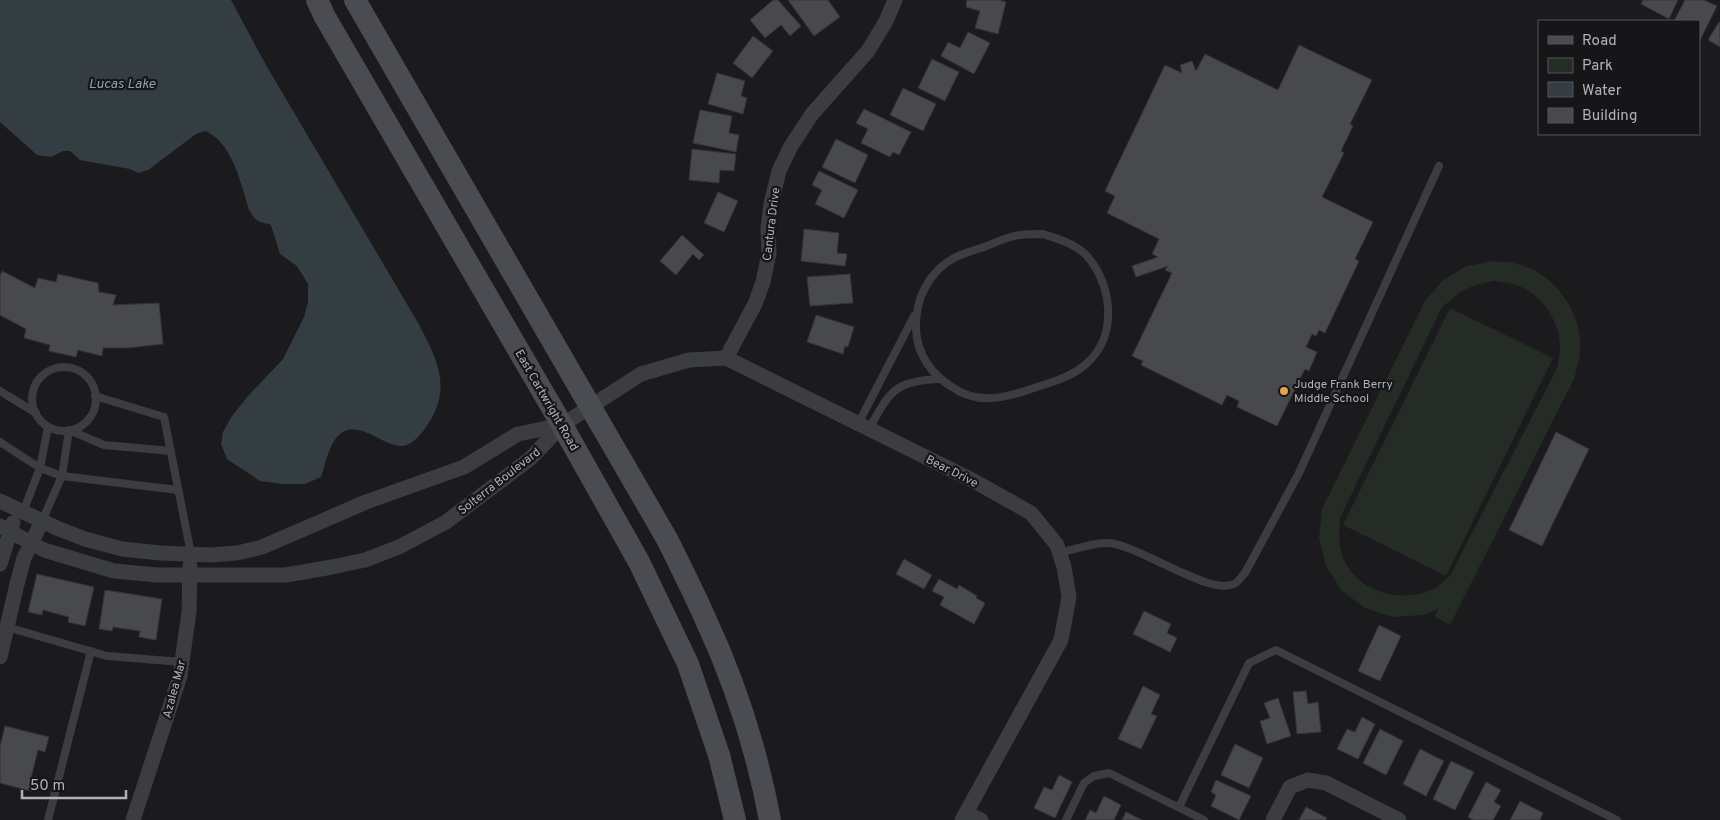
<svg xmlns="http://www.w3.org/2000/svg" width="1720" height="820" font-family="Overpass,sans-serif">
  <rect width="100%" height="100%" fill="#1b1b1d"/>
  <path fill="#252c25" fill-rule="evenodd" d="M1494,261c9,1 18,1 27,4 35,10 62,49 59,86 0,8 -4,17 -5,26l-125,248 -15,-8 3,-8 -15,6 -30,2 -28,-9 -23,-17 -16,-25 -7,-28 3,-29 103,-208 18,-21 24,-14zM1494,281c6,1 13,1 19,3 27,7 48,37 47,65 0,6 -2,12 -3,19l-106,206c-5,5 -11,12 -18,15 -32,15 -73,4 -89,-29 -6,-14 -5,-28 -4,-42l101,-209c19,-19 27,-23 53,-28z
    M1450,308l103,50 -107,218 -103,-51z"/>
  <path fill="#333d42" d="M0,0h231l35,65 151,256c21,39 37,69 7,109 -5,7 -14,17 -25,16 -17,-2 -36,-22 -54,-15 -15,6 -19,32 -24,46l-16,7h-22l-23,-3 -33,-22 -6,-15 2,-12 9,-16 16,-20 35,-37 21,-42 4,-15v-18l-11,-18 -17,-12 -9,-29c-4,-2 -11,-2 -14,-5 -8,-6 -10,-16 -12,-24 -7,-23 -16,-55 -40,-65l-9,3 -48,36 -10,3 -8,-4 -50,-9 -10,-9h-7l-12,6 -14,-2 -37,-33z"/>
  <path fill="#48494c" stroke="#353538" d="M773,0h5l23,26 -11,10 -9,-11 -16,13 -15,-18z
    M788,0h40l12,17 -26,19z
    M967,0h32l7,2 -8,32 -23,-6 5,-17 -14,-4z
    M1643,0h35l-9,19 -28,-15z
    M1685,0h19l13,6 -17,34 -1,-1v-18h-25z
    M1719,22h1v25l-12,-7z
    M968,32l22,11 -16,31 -33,-18 7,-14 12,6z
    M753,36l20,15 -21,27 -19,-15z
    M1299,45l73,35 -22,44 3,2 -12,25 3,2 -22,44 51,25 -18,37 4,2 -34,72 -6,-3 -3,6 -4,-2 -6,13 11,5 -8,19 -4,-2 -28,57 -40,-19 2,-6 -12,-6 -5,10 -81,-40 2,-4 -11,-5 40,-83 -7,-3 3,-4 -32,11 -4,-11 26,-9 -6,-3 7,-15 -52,-26 8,-17 -10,-5 60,-126 17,8 -2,-8 12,-4 4,10 9,-17 73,36z
    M932,59l27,13 -14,29 -27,-13z
    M717,73l28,8 -4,15 6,2 -4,16 -35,-10z
    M903,88l33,16 -13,27 -33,-16z
    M864,109l47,23 -12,23 -6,-3 -3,5 -29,-14 7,-14 -12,-6z
    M700,110l32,6 -3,17 10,2 -3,17 -43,-9z
    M836,139l32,16 -13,28 -33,-16z
    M692,149l44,5 -2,17 -14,-1 -1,13 -30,-3z
    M819,171l39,19 -14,28 -29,-14 7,-14 -10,-5z
    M718,192l20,9 -14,31 -20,-9z
    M804,229l35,4 -2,20 10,1 -2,12 -44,-5z
    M682,235l22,20 -5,5 -6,-6 -17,21 -16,-14z
    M2,271l33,17 3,-10 18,4 2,-8 40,9 1,9 17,3 -3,10 46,-2 4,41 -35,4h-25l-1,8 -24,-6 -2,7 -27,-6 1,-6 -26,-7 2,-9 -26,-14v-39z
    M850,274l3,29 -43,3 -3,-29z
    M816,315l38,12 -6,20 -3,-1 -2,8 -36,-12z
    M1556,432l33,17 -47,97 -33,-16z
    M904,559l28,16 -8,14 -28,-15z
    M37,574l57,13 -9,39 -17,-4 1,-5 -26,-7 -1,5 -14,-3z
    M939,579l18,10 2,-4 18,11 -1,2 9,5 -11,21 -34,-19 4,-8 -12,-6z
    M105,590l57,9 -6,41 -17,-3 1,-6 -27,-4 -1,4 -13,-2z
    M1144,611l27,13 -4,9 10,5 -7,14 -37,-18z
    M1379,625l22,11 -21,45 -22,-10z
    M1143,686l17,9 -9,19 6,2 -16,33 -23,-10z
    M1306,691l2,13 10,-2 3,30 -24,2 -4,-42z
    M1278,698l13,38 -24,8 -7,-23 10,-3 -6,-15z
    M1362,717l13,7 -17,35 -21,-10 10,-20 8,3z
    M5,726l44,11 -4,15 -7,-2 -7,28 6,2 -3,12 -34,-9v-36z
    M1380,729l23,12 -17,34 -23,-12z
    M1235,744l28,14 -14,30 -28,-13z
    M1420,749l24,12 -18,35 -23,-12z
    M1451,761l23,11 -19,38 -22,-11z
    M1059,775l13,7 -17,36 -21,-10 10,-21 8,3z
    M1216,780l35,16 -12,24 -28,-14 5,-11 -5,-3z
    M1486,782l15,8 -7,12 7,4 -8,14h-20l-5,-3z
    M1104,796l17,9 -7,15h-29l5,-10 6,3z
    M1520,801l23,12 -3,7h-30z
    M1306,807l21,11 -2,2h-26z
    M1126,812l16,8h-20z"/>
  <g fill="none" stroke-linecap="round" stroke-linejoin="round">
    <path stroke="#3c3d41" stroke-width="8" d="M1043,234c15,5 31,9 43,21 27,29 32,82 0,109 -17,15 -38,19 -58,26 -27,9 -52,14 -76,-3 -21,-13 -35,-33 -36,-58 -1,-29 12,-58 40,-72 8,-4 19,-7 28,-10 11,-4 24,-11 36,-12 7,-1 15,-1 23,-1z
      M32 399a32 32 0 1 1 64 0a32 32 0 1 1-64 0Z
      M0,391l36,22
      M95,396l69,21 27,137
      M858,424l56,-108
      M869,429c21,-37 24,-48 70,-50
      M0,442l40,26 22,8 116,14
      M23,512l17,-44 8,-41
      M42,521l20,-45 7,-46 35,15 67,6
      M1059,553c11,-3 39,-11 49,-10 29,1 101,53 126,41 4,-2 8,-8 11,-11l54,-100 140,-307
      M7,627l100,29 75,6
      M1179,807l70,-144 27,-13 341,170
      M48,820l43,-169
      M1066,820l18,-37 10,-7 15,-3 95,47"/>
    <path stroke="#3c3d41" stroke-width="15" d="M726,358l29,-54 8,-22 6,-29 -1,-25 3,-24 8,-33 12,-25 21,-32 56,-63 18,-30 9,-21
      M562,425l79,-51 48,-14 37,-2 248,123 57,32 26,32 7,22 5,30 -8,43 -99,180
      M0,501l59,28 26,10 37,10 39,4 50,2 26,-2 25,-6 104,-45 98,-35 54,-33 44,-9 -31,33 -85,64 -47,25 -34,13 -33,7 -46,8h-129l-43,-4 -70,-21 -44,-24
      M0,564l13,-41
      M0,657l17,-73 7,-26 18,-37
      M966,813l15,7
      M133,820l47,-144 9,-64 1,-46
      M1273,820l17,-33 18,-7 18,3 73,37"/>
    <path stroke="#4a4c51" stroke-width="22" d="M317,0l8,17 237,408 77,137 49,102 31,91 16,65
      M355,0l312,539c13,26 26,52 38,79 30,64 52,133 65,202"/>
  </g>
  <circle fill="#e3a44c" stroke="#161618" stroke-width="2" cx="1284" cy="391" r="5"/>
  <g text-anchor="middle" stroke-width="4.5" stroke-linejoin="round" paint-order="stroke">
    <g font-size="12" fill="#aeb3bb" stroke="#161618">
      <text transform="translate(771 224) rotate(-83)" y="4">Cantura Drive</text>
      <text transform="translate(547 400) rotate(60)" y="4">East Cartwright Road</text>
      <text transform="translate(952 471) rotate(27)" y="4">Bear Drive</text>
      <text transform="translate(499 481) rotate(-38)" y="4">Solterra Boulevard</text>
      <text transform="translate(174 689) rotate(-75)" y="4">Azalea Mar</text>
    </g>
    <g font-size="12" fill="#aeb3bb" stroke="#161618" text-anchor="start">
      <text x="1294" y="388">Judge Frank Berry<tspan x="1294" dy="14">Middle School</tspan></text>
    </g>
    <g font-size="14" font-style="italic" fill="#89a2b2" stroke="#161618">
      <text x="122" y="88">Lucas Lake</text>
    </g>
  </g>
  <rect x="1538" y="20" width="162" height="115" fill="#161618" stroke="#535559"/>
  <rect x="1548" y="36" width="25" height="8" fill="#4a4c51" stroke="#535559"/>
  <text x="1582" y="45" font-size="15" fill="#aeb3bb">Road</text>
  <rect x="1548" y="58" width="25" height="15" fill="#252c25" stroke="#535559"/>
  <text x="1582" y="70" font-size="15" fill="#aeb3bb">Park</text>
  <rect x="1548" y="82" width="25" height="15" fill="#333d42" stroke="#535559"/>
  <text x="1582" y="95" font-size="15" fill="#aeb3bb">Water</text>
  <rect x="1548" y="108" width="25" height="15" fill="#48494c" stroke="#535559"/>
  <text x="1582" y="120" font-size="15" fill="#aeb3bb">Building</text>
  <path d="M22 790v8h104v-8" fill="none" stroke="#aeb3bb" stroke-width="2.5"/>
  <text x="30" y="790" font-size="15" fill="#aeb3bb" stroke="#161618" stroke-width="4" paint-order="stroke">50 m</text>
</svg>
